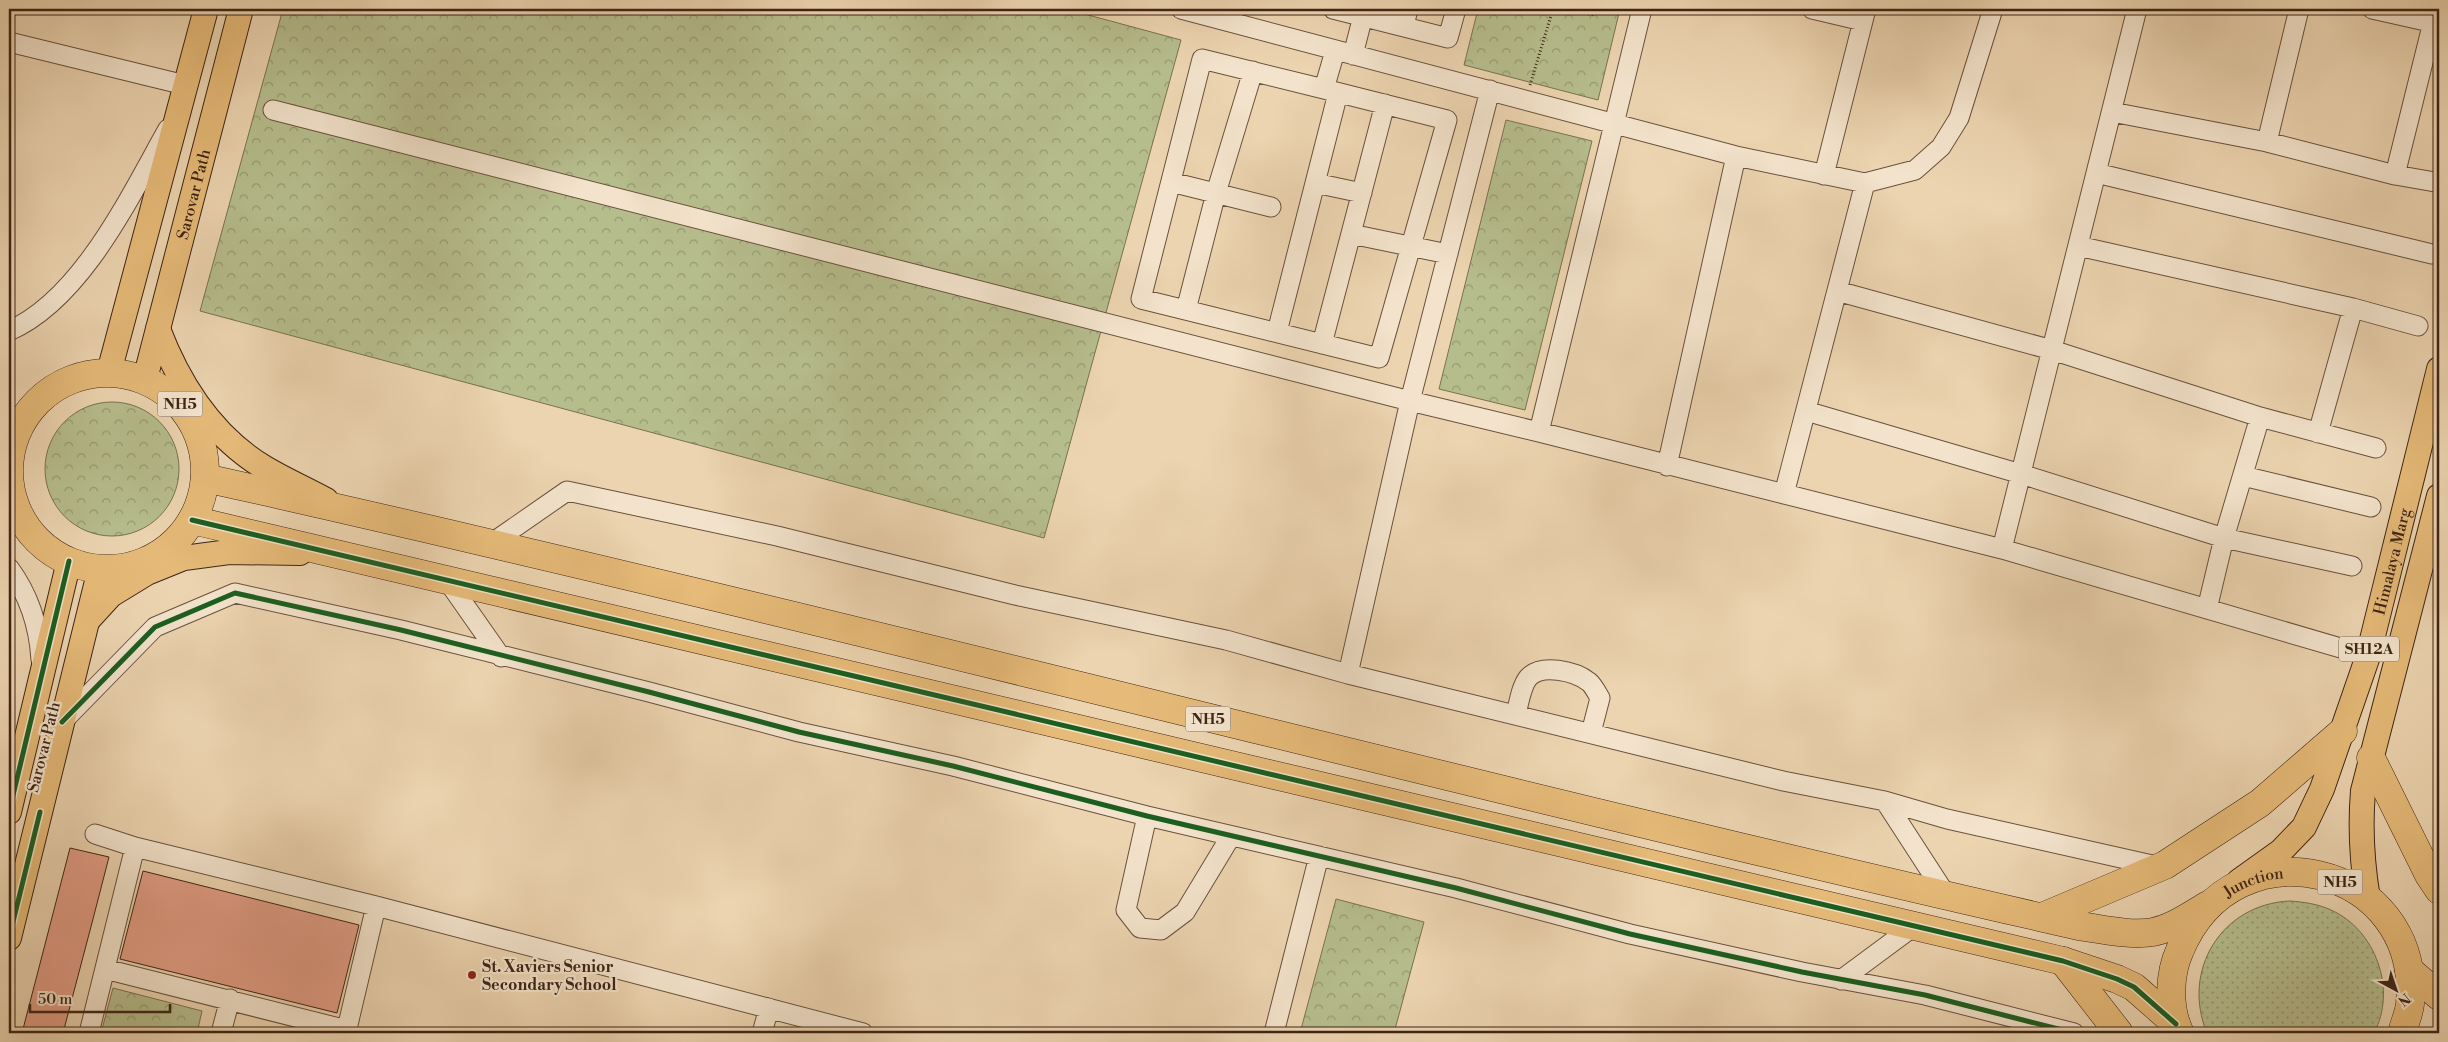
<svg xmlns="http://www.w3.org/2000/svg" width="2448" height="1042" font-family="'Libre Bodoni',serif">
  <defs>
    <pattern id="forest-crowns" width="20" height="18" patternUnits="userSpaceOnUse" patternTransform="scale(1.25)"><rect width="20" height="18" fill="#b6bd8d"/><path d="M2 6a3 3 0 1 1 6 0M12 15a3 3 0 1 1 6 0" fill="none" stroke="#959972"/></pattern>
    <pattern id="garden-dots" width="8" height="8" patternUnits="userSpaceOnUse" patternTransform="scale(1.25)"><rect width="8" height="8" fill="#b6bd8d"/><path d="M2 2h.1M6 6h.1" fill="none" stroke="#959972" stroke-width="1.8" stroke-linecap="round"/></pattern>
  </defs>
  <rect width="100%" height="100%" fill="#ecd4b0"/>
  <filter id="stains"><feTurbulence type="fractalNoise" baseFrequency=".004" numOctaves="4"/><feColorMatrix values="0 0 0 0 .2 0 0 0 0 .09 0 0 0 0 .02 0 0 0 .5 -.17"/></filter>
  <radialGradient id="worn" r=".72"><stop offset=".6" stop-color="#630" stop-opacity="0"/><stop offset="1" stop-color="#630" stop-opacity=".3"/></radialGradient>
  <path fill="url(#forest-crowns)" stroke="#7a7152" d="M283,9h783l115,31 -137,498 -844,-227z
    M1478,9h142l-22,91 -134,-35z
    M1506,120l86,21 -67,269 -86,-21z
    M45 469a67 67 0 1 1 134 0a67 67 0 1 1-134 0Z
    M1336,899l88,23 -30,111h-94z
    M113,988l89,23 -5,22h-96z"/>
  <path fill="url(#garden-dots)" stroke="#7a7152" d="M2290,901c14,1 28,3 41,9 45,20 66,80 43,123h-167c-26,-62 14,-129 83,-132z"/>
  <path fill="#e29d85" stroke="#3e2516" d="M70,848l39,9 -16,62 -30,114h-41z
    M143,871l216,54 -22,88 -217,-54z"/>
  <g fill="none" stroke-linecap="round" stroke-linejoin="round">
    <defs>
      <path id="minor" d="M1181,9l555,147 129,27 50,-13 26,-23 18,-29 34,-109
        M1333,9l115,29 8,-29
        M1812,9l51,12
        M2372,9l67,15
        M1404,26l4,-17
        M9,42l176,43
        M1353,55l10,-39
        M1324,89l-122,-30 -61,240 238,59 68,-238 -123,-31 11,-38
        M273,110l1137,291 129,31 103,-423
        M2112,112l155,30 128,33 40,7
        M2267,142l32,-133
        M2096,173l336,81
        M1824,175l42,-166
        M2395,175l38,-153
        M1171,182l100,25
        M1315,183l47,10
        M1351,234l97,20
        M2078,246l275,62 65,18
        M1837,291l215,59 208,67 116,31
        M1186,310l30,-117 37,-122
        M9,331c73,-32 121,-135 159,-202
        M1277,332l61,-239
        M1322,344l63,-240
        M1806,411l215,63 203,64 128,28
        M1539,432l463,117 366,107
        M2318,433l35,-125
        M1667,466l69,-310
        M2243,476l128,31
        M1784,494l81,-311
        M492,543l75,-52 210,45 238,59 211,45 122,34 435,107 102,20 62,18 214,48
        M2002,549l135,-540
        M9,568c20,27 30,58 32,92
        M447,580l54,77
        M2207,609l17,-71 36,-121
        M1348,674l62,-273 80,-311
        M1516,714c3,-11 5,-27 12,-36 13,-15 47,-7 61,4 4,3 8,11 11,16l-9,35
        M62,722l93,-95 80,-34 166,37 248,62 150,40 154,34 194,50 309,72 174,46 172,38 123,23 149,38
        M1885,801l61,94
        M1147,816l-21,94 14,18 21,2 24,-18 46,-76
        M95,834l40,13 241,59 487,127
        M105,969l242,61
        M1841,980l73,-54
        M89,1033l46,-186
        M221,1033l9,-34
        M346,1033l30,-127
        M762,1033l7,-25
        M1274,1033l45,-177"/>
      <g id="major">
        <path d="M158,329c21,55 55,108 107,139 20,12 41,21 61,32"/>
        <path d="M109,372l97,-363"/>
        <path id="s1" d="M145,379l96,-370"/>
        <path d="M89,619l22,-24 36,-22 37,-15 45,-6 71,1"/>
        <path d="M9,812l60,-251"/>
        <path id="s2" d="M2239,881l42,-30 23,-24 18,-38 46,-133 71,-287"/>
        <path d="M2368,899c-6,-36 -8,-72 -5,-108l76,-295"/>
        <path d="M9,938l91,-369"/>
      </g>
      <g id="highway">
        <circle cx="107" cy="471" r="98"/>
        <path d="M205,478c627,140 1248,306 1874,448 23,3 51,10 74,6 20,-4 38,-17 55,-27"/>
        <path d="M192,520l1871,441 54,18 17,8 42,37"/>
        <path d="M2371,758l58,117 10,15"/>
        <path d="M2042,917l123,-52 95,-62 83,-72"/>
        <path d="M2063,961l56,72"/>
        <path d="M2409,970l30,26"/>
        <path id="s3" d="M2179,1031c-11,-24 -10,-57 1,-81 55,-131 242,-86 230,54 -1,10 -6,20 -8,29"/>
      </g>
    </defs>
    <use href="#minor" stroke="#6a513c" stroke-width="21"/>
    <use href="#major" stroke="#3e2516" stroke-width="26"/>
    <use href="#highway" stroke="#3e2516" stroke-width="29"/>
    <path stroke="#3e2516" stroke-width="3" stroke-dasharray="1 2.5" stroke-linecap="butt" d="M1568,9l26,6 2,-6
      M1530,85l23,-76"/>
    <use href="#minor" stroke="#f3e3cc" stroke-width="19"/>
    <use href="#major" stroke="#e6ba78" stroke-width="24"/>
    <use href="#highway" stroke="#e6ba78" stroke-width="28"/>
    <defs>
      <path id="cycleway" d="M192,520l1871,441 54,18 17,8 42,37
        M62,722l93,-95 80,-34 166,37 248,62 150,40 154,34 194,50 309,72 174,46 172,38 123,23 149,38
        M9,812l60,-251
        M9,938l31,-126"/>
    </defs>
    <use href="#cycleway" stroke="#f3e3cc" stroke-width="8"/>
    <use href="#cycleway" stroke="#1b5e20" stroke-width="5"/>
  </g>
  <circle fill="#8f2418" stroke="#f3e3cc" stroke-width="2" cx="472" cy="975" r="5"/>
  <g text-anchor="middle" stroke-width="4.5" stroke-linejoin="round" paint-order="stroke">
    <g fill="#f3e3cc" stroke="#745e4d" stroke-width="1">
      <rect x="157.5" y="391.5" width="45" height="25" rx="4"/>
      <rect x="2339" y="636.5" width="60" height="25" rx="4"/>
      <rect x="1185.5" y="706.5" width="45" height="25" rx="4"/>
      <rect x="2317.5" y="869.5" width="45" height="25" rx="4"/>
    </g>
    <g font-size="15" font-weight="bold" fill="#3e2516">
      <text x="180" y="409">NH5</text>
      <text x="2369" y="654">SH12A</text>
      <text x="1208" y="724">NH5</text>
      <text x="2340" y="887">NH5</text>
    </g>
    <g font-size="16" fill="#3e2516" stroke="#f3e3cc">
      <text dy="6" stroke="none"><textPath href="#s1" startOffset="191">Sarovar Path</textPath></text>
      <text dy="6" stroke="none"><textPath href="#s2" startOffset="365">Himalaya Marg</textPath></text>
      <text transform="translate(43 747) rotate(-76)" y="6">Sarovar Path</text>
      <text dy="6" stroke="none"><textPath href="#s3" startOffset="188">Junction</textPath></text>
    </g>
    <g font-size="16" font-weight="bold" fill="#3e2516" stroke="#f3e3cc" text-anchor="start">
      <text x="482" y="972">St. Xaviers Senior<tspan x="482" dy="18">Secondary School</tspan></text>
    </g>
  </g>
  <rect width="2448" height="1042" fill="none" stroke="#ecd4b0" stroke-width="30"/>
  <rect x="10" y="10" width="2428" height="1022" fill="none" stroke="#3e2516" stroke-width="2.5"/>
  <rect x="15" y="15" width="2418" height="1012" fill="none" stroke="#3e2516"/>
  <g transform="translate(2396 990) rotate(140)" stroke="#f3e3cc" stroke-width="4" paint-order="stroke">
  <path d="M0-4L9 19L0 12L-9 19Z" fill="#3e2516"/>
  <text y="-8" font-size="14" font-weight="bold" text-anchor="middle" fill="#3e2516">N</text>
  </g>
  <path d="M30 1004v8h140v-8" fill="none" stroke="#3e2516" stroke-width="2.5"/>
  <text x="38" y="1004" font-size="15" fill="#3e2516" stroke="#f3e3cc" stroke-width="4" paint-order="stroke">50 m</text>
  <rect width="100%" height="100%" filter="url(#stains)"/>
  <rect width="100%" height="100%" fill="url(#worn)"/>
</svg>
